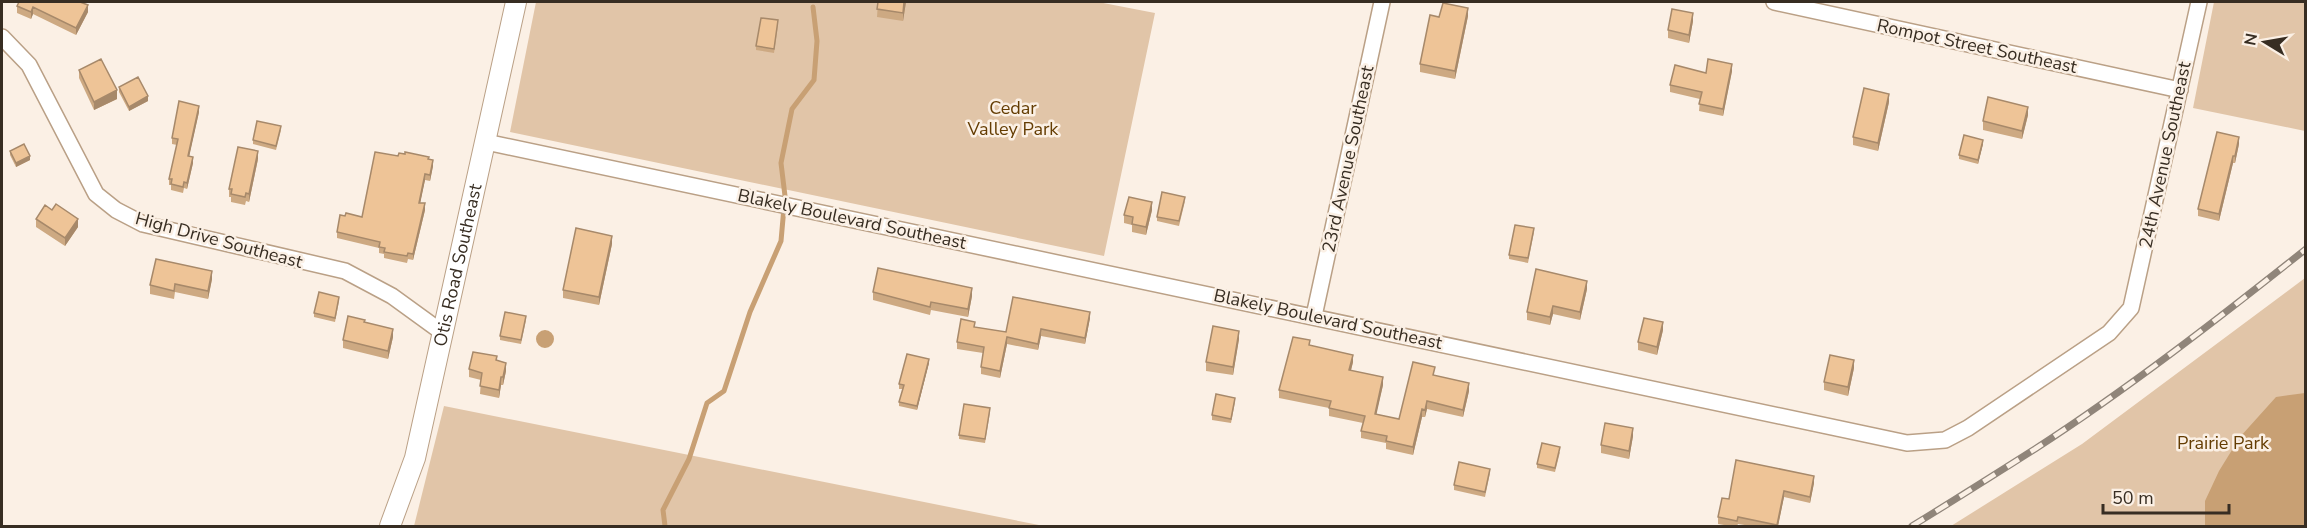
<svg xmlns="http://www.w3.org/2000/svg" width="2307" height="528" font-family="'Nunito Sans',sans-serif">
  <rect width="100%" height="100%" fill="#fbf0e5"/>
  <path fill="#e1c5a8" d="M536,2h562l57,11 -51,243 -594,-124z
    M2214,2h91v129l-112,-23z
    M2305,278v248h-354l131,-82z
    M444,406l600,120h-630z"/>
  <path fill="#c8a074" d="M536 339a9 9 0 1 1 18 0a9 9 0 1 1-18 0Z
    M2305,393v133h-100v-25l14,-30 21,-34 36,-40z"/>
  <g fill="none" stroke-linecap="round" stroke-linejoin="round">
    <path stroke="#c8a074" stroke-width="5" d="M665,526l-2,-16 26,-51 18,-56 17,-12 26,-79 31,-71 4,-45 -4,-33 11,-54 22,-29 3,-39 -4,-34"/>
    <defs>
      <path id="minor" d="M1774,2l406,88
        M2,37l27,28 67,129 20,16 27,14 202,47 47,25 51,37
        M486,142l1421,301 38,-3 23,-12 141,-95 22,-25 68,-306
        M1314,316l68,-314"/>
      <g id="tertiary">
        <path id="s1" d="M390,526l25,-68 101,-456"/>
      </g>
    </defs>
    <use href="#minor" stroke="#baa086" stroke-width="18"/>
    <use href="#tertiary" stroke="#baa086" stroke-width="22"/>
    <use href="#minor" stroke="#fff" stroke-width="15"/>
    <use href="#tertiary" stroke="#fff" stroke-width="20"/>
    <defs>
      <path id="rail" d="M1912,526c41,-25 82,-51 123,-77 94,-61 183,-130 271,-200"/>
    </defs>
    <use href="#rail" stroke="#90857a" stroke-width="7"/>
    <use href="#rail" stroke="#fbf0e5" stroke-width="4.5" stroke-dasharray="14" stroke-linecap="butt"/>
  </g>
  <path fill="#cda982" d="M878,2h28l-3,19 -26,-4z
    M17,6l71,6 -12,23 -43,-21 -2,5 -14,-6z
    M1468,16l-13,63 -35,-7v-8l19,-47z
    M1693,21l-4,22 -21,-5v-8z
    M778,25l-4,28 -18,-3v-4z
    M79,70l38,29 -23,11 -15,-32z
    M1732,71l-9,45 -24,-5 1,-12 -30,-7v-7l36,-12z
    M119,87l29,14 -19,10 -10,-19z
    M1889,102l-11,49 -25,-6v-8z
    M199,112l-10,44 4,7 -6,26 -3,-1 -1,5 -12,-3v-5h-2v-6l8,-34 -5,-1v-6z
    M2028,115l-6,24 -39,-9v-9z
    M281,130l-5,20 -23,-6v-4z
    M1983,144l-5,20 -19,-5v-4z
    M2239,144l-4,19h-2l-14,58 -21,-5v-7z
    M10,151l20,9 -14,7 -6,-12z
    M398,156l31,3 4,7 -3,15 -5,-1 -5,23 5,7 -12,50 -5,-1 -1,4 -23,-5v-4l-5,-1v-5l-42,-10v-6l8,-16 17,1z
    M258,159l-9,43 -3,-1 -1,4 -14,-3v-5h-2v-8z
    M1185,201l-6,25 -22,-5v-4z
    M1152,210l-6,25 -14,-3v-7l-8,-2v-8z
    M36,219l42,8 -13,19 -29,-19z
    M1534,232l-6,31 -19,-4v-4z
    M612,244l-13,61 -36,-7v-8z
    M212,279l-4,20 -33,-7 -1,7 -24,-5v-9z
    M1587,289l-7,31 -27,-6 -3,11 -23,-5v-8z
    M873,292l99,4 -4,21 -37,-7 -1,5 -57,-15z
    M339,301l-4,21 -21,-5v-4z
    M1090,318l-5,26 -44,-8 -3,14 -31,-6 -7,34 -19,-4v-7l2,-14 -26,-4v-7l18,-15 31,5z
    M526,320l-5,24 -21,-4v-4z
    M365,323l28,14 -5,22 -45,-11v-8z
    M1663,330l-6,25 -19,-5v-8z
    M1239,339l-6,36 -27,-4v-9z
    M1310,345l43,17 -2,8 32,15 -7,29 23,5 36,-44 34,16 -6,26 -36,-8 -2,8h-3l-9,38 -27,-6v-6l-25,-5v-7l2,-8 -34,-7v-8l-50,-10v-8z
    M497,361l9,10 -3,14h-2l-2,13 -19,-4 1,-14 -12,-3v-8z
    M929,363l-12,47 -18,-4v-4l4,-13h-4v-5z
    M1854,368l-6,28 -24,-6v-8z
    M1235,402l-4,21 -19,-3v-5z
    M990,412l-5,31 -26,-4v-4z
    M1633,436l-4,23 -28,-6v-8z
    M1560,452l-5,20 -18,-4v-4z
    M1490,473l-5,24 -31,-7v-5z
    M1814,483l-4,20 -26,-6 -6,29h-27l-13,-2 -1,2h-7l-12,-2v-7l11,-18z"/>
  <path fill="#a7896a" d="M904,2h2l-3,19v-8z
    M88,5v7l-12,23v-7z
    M33,7v7l-2,5v-7z
    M1468,8v8l-13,63v-8z
    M1693,13v8l-4,22v-8z
    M1732,64v7l-9,45v-7z
    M117,90v9l-23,11v-8z
    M1889,94v8l-11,49v-8z
    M148,96v5l-19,10v-4z
    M199,106v6l-11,50v-6z
    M2028,107v8l-6,24v-8z
    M2239,137v7l-4,19v-7z
    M1983,140v4l-5,20v-4z
    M258,151v8l-9,43v-8z
    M30,156v4l-14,7v-4z
    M2233,156v7l-14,58v-7z
    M193,157v6l-6,26v-6z
    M433,160v6l-3,15v-6z
    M425,174v6l-6,29v-6z
    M1152,202v8l-6,25v-8z
    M425,203v7l-12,50v-6z
    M78,219v8l-13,19v-8z
    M612,236v8l-13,61v-8z
    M212,271v8l-4,20v-8z
    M1587,281v8l-7,31v-8z
    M972,288v8l-4,21v-8z
    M1553,306v8l-3,11v-8z
    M1090,312v6l-5,26v-6z
    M1663,322v8l-6,25v-8z
    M393,329v8l-5,22v-8z
    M1041,329v7l-3,14v-6z
    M1239,331v8l-6,36v-8z
    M1007,337v7l-7,34v-7z
    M1353,355v7l-4,16v-8z
    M929,359v4l-12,47v-4z
    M1854,360v8l-6,28v-9z
    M506,363v8l-3,14v-8z
    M501,377v8l-2,13v-8z
    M1383,377v8l-8,36v-7z
    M1469,383v8l-6,26v-7z
    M1427,401v8l-2,8v-7z
    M1422,409v8l-9,38v-8z
    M1633,428v8l-4,23v-8z
    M1814,476v7l-4,20v-6z
    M1784,491v6l-6,29h-1z"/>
  <path fill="#eec497" stroke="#a7896a" stroke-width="1.5" d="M19,2h61l8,3 -12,23 -43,-21 -2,5 -14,-6z
    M878,2h26l-1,11 -26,-4z
    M1443,3l25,5 -13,63 -35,-7 10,-49 9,2z
    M1672,9l21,4 -4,22 -21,-5z
    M761,18l17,2 -4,29 -18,-3z
    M101,59l16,31 -23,12 -15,-32z
    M1708,59l24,5 -9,45 -24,-5 3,-12 -32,-7 5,-20 31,8z
    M138,77l10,19 -19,11 -10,-20z
    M1864,88l25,6 -11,49 -25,-6z
    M1988,97l40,10 -6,24 -39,-10z
    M179,101l20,5 -11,50 5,1 -6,26 -3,-1 -1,5 -12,-3 1,-5h-3l9,-40 -6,-1z
    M257,121l24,5 -5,20 -23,-6z
    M2217,132l22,5 -4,19h-2l-14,58 -21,-5z
    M1964,135l19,5 -5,20 -19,-5z
    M24,144l6,12 -14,7 -6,-12z
    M238,147l20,4 -9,43 -3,-1 -1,4 -14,-3 1,-5h-3z
    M375,152l23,4 1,-3 6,1v-2l24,5 -1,2 5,1 -3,15 -5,-1 -6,29h6l-12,51 -5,-1 -1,3 -23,-4 1,-4 -6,-1 1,-5 -43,-10 3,-17 5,1 1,-3 16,4z
    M1162,192l23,5 -6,24 -22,-4z
    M1129,197l23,5 -6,25 -14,-3 1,-7 -9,-2z
    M56,204l22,15 -13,19 -29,-19 9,-14 7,5z
    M1515,225l19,3 -6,30 -19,-3z
    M576,228l36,8 -13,61 -36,-7z
    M156,259l56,12 -4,20 -33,-7 -1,7 -24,-6z
    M878,268l94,20 -4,21 -37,-7 -1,5 -57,-15z
    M1536,269l51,12 -7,31 -27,-6 -3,11 -23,-5z
    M319,292l20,5 -4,21 -21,-5z
    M1013,297l77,15 -5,26 -44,-9 -3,15 -31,-7 -7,34 -19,-4 3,-20 -27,-5 4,-23 14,3 -1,5 32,5z
    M505,312l21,4 -5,24 -21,-4z
    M348,316l17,4 -1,2 29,7 -5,22 -45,-11z
    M1644,318l19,4 -6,25 -19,-5z
    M1213,326l26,5 -6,36 -27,-5z
    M1293,337l17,3 -1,5 44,10 -4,15 34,7 -8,37 24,5 14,-57 22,5 -2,8 36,8 -6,27 -36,-9 -2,9 -3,-1 -9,38 -27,-6 1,-5 -26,-5 4,-15 -36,-8 2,-7 -52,-11z
    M473,352l24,4 -1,4 10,3 -3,14h-2l-2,13 -19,-4 2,-13 -13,-4z
    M907,354l22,5 -12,47 -18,-4 5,-17 -5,-1z
    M1830,355l24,5 -6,27 -24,-5z
    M1216,394l19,4 -4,21 -19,-4z
    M964,404l26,4 -5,31 -26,-4z
    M1605,423l28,5 -4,23 -28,-6z
    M1542,443l18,4 -5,21 -18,-4z
    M1736,460l78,16 -4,21 -26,-6 -7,34 -39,-8 -1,4 -19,-4 4,-19 7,1z
    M1459,462l31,7 -5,23 -31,-7z"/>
  <g text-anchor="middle" stroke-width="5" stroke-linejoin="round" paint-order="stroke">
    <g font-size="18" fill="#372d22" stroke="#fbf0e5">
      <text transform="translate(1977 46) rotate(12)" y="6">Rompot Street Southeast</text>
      <text transform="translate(2165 155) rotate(-78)" y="6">24th Avenue Southeast</text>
      <text transform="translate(1348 159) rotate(-78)" y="6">23rd Avenue Southeast</text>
      <text transform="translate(852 219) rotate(12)" y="6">Blakely Boulevard Southeast</text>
      <text transform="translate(219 240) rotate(15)" y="6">High Drive Southeast</text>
      <text dy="6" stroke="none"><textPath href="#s1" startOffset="270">Otis Road Southeast</textPath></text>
      <text transform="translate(1328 319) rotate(12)" y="6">Blakely Boulevard Southeast</text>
    </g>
    <g font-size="18" fill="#643c02" stroke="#fbf0e5">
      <text x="1013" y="114">Cedar<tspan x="1013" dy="21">Valley Park</tspan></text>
      <text x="2223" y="449">Prairie Park</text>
    </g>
  </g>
  <rect width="2307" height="528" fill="none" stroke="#372d22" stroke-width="6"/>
  <g transform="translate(2265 42) rotate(281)" stroke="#fbf0e5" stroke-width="4.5" paint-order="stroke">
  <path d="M0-4.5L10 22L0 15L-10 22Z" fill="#372d22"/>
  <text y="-9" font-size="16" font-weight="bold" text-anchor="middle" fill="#372d22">N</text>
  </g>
  <path d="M2103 504v9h126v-9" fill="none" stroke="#372d22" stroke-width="3"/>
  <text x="2112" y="504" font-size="18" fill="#372d22" stroke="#fbf0e5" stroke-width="4.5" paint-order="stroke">50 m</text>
</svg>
